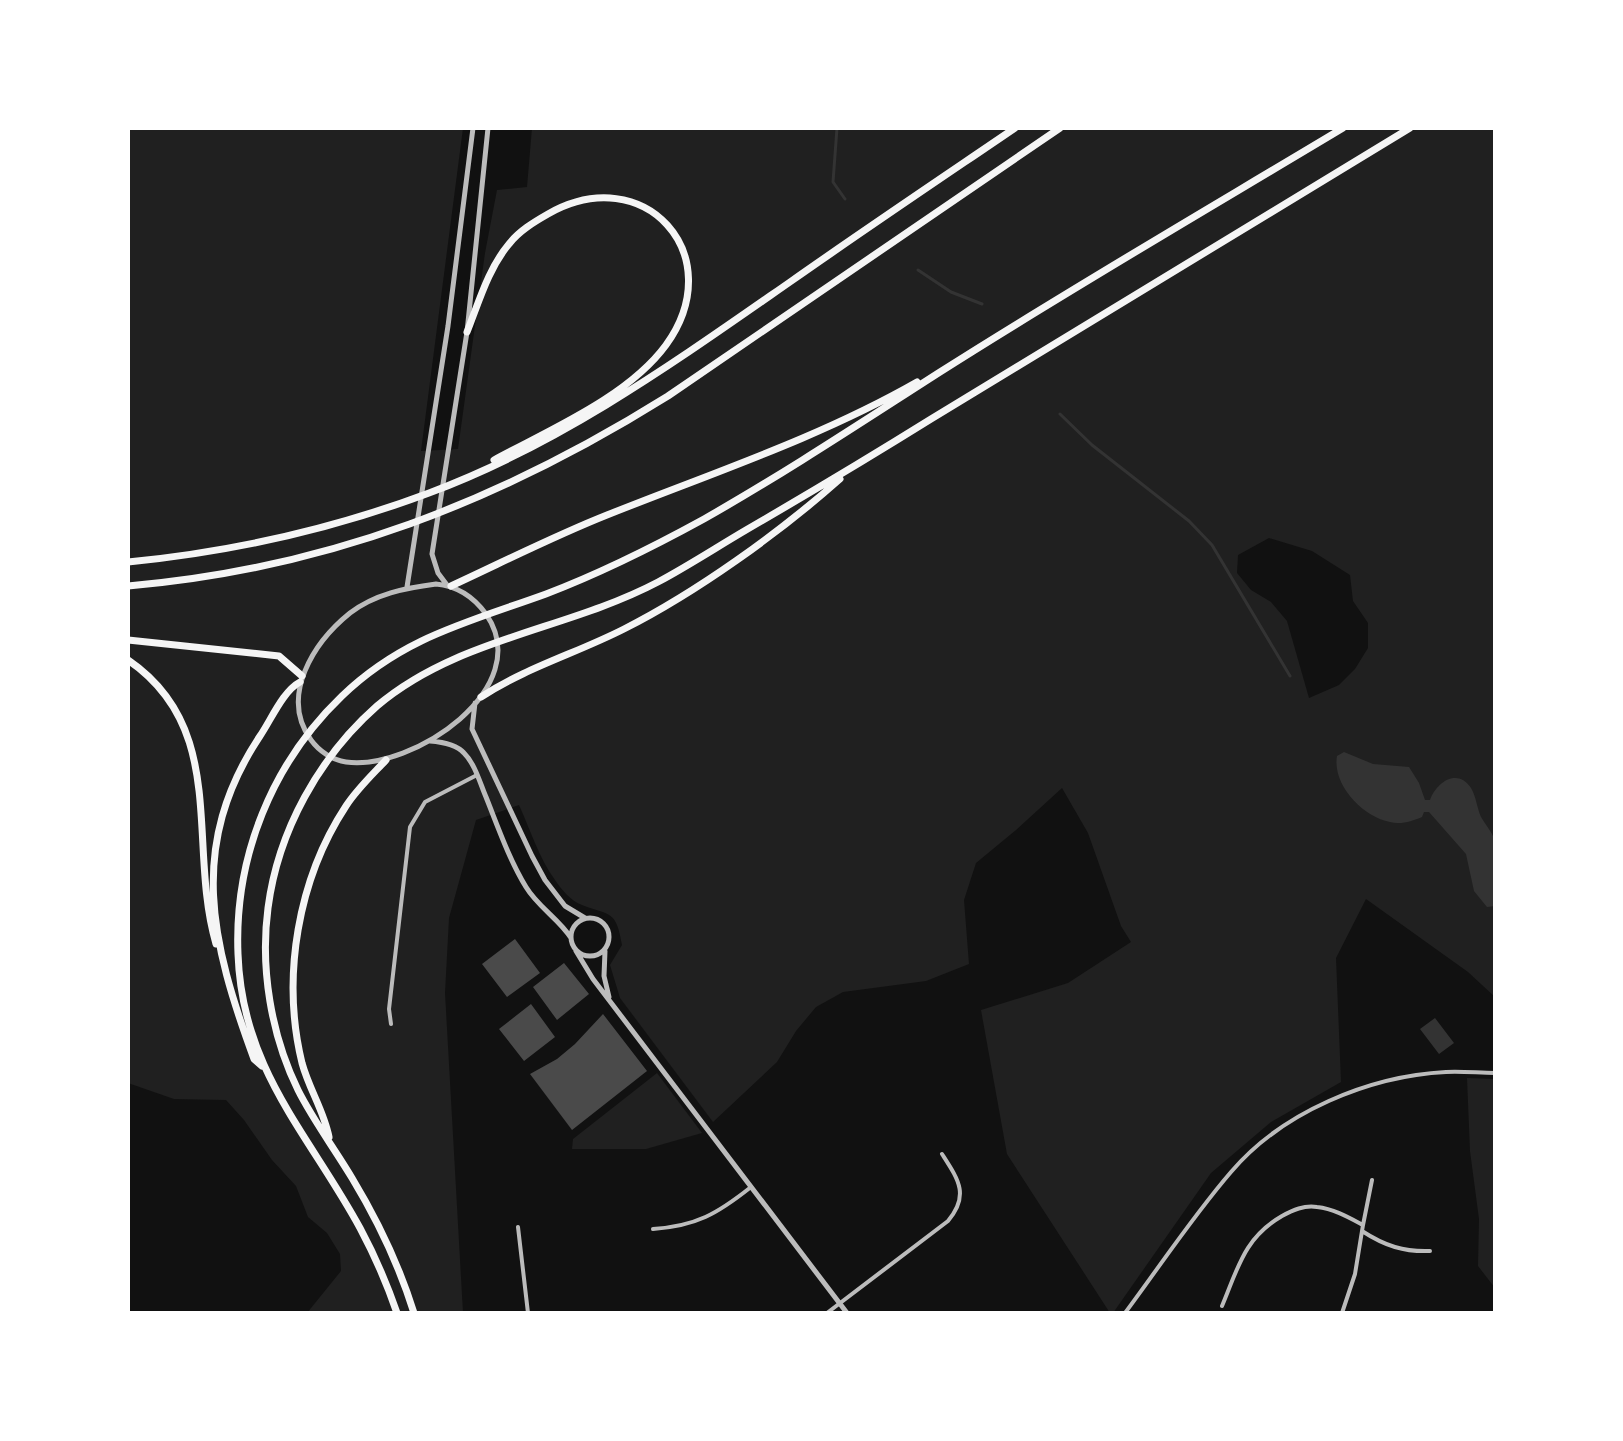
<svg xmlns="http://www.w3.org/2000/svg" width="1623" height="1441" font-family="Karla,sans-serif">
  <rect width="100%" height="100%" fill="#111"/>
  <path fill="#202020" fill-rule="evenodd" d="M128,128h335l-42,323 37,-2 27,-196 12,-63 30,-3 5,-59h963v869l-27,-25 -102,-73 -30,59 5,124 -70,40 -60,51 -98,140h-3l-103,-159 -26,-144 87,-27 63,-41 -10,-16 -33,-93 -26,-45 -46,42 -40,33 -12,37 5,64 -43,17 -83,11 -27,15 -20,24 -19,31 -64,60 -93,-124 -10,-33 12,-20c-6,-35 -11,-29 -40,-40 -11,-4 -21,-16 -27,-25 -16,-22 -25,-51 -36,-75l-43,15 -27,98 -4,75 18,320h-156l34,-42 -1,-17 -13,-21 -19,-16 -12,-31 -24,-26 -28,-40 -18,-20 -52,-1 -46,-16zM1269,538l43,13 38,24 3,26 15,22v25l-13,21 -16,16 -30,13 -22,-77 -16,-19 -20,-12 -14,-17 1,-18z
    M657,1073l45,60 -56,16h-74l1,-10z
    M1467,1078l28,1v209l-17,-22 1,-47 -9,-68z"/>
  <path fill="#333" d="M1344,752l29,12 36,3 10,16 6,17h5c6,-17 27,-33 41,-12 5,8 6,20 10,29 4,7 10,14 13,21 4,9 1,55 1,68l-8,1 -13,-16 -8,-37 -37,-42h-5l-2,5c-10,4 -21,8 -32,5 -27,-5 -58,-37 -53,-66z
    M1435,1018l19,25 -15,11 -19,-25z"/>
  <g fill="none" stroke-linecap="round" stroke-linejoin="round">
    <path stroke="#333" stroke-width="3" d="M837,128l-4,54 12,17
      M918,270l33,22 31,12
      M1060,414l32,31 97,76 23,24 78,131"/>
  </g>
  <path fill="#4a4a4a" d="M515,939l25,34 -33,24 -25,-33z
    M564,963l25,31 -32,26 -24,-33z
    M531,1004l24,33 -31,24 -25,-32z
    M603,1014l44,57 -75,59 -42,-56 27,-15 18,-15z"/>
  <g fill="none" stroke-linecap="round" stroke-linejoin="round">
    <path stroke="#bcbcbc" stroke-width="4" d="M391,1024l-2,-15 21,-182 15,-25 52,-27
      M1363,1225l9,-45
      M518,1227l10,86
      M653,1229c43,-3 64,-15 98,-42
      M1222,1306c16,-38 22,-68 60,-90 11,-6 22,-11 35,-9 17,2 31,10 46,18l-1,6c23,15 42,21 68,20
      M827,1313l121,-92c22,-26 10,-42 -6,-67
      M1125,1313c35,-47 68,-97 106,-141 51,-60 138,-96 215,-100 16,-1 33,1 49,1
      M1342,1313l13,-39 7,-43"/>
    <path stroke="#bcbcbc" stroke-width="5" d="M436,584c21,2 37,12 50,30 51,74 -74,157 -140,148 -14,-2 -27,-11 -35,-22 -32,-44 3,-98 39,-127 25,-19 55,-25 86,-29z
      M447,585l-9,-12 -6,-19 35,-222 21,-204
      M407,587l41,-261 25,-198
      M475,703l-3,26 60,127 13,24 20,26 20,12
      M430,741c12,1 26,3 34,12 11,11 16,30 22,44 12,30 23,62 40,90 12,20 33,32 45,51
      M571 937a19 19 0 1 1 38 0a19 19 0 1 1-38 0Z
      M576,951l17,28 254,334
      M605,951l-1,25 5,21"/>
    <path stroke="#f5f5f5" stroke-width="7" d="M467,332c12,-30 21,-63 42,-88 10,-13 25,-22 39,-30 96,-55 183,41 118,131 -38,52 -117,85 -172,115
      M128,562c102,-10 205,-33 301,-69 132,-49 246,-131 361,-211 74,-52 150,-103 225,-154
      M128,586c199,-17 372,-85 540,-190l392,-268
      M451,586c52,-24 103,-50 156,-71 105,-42 212,-77 310,-133
      M128,640l151,16 23,20
      M128,660c101,69 59,184 88,284
      M481,697c44,-29 96,-44 143,-68 73,-37 155,-96 216,-150
      M262,1066l-8,-7c-43,-117 -67,-213 6,-323 11,-16 23,-45 40,-54
      M329,1137c-5,-26 -20,-48 -27,-74 -21,-86 -4,-184 44,-257 11,-17 26,-31 40,-46
      M397,1313c-10,-29 -22,-57 -37,-85 -51,-94 -118,-158 -122,-274 -4,-97 34,-191 104,-258 61,-59 127,-74 204,-102 55,-21 107,-47 158,-75 81,-46 158,-97 236,-147 132,-84 268,-163 403,-244
      M414,1313c-15,-48 -36,-92 -62,-135 -18,-30 -39,-58 -54,-88 -27,-55 -38,-122 -30,-182 10,-77 51,-151 109,-202 80,-68 190,-76 281,-124 30,-16 59,-35 88,-52 62,-36 124,-73 185,-111 160,-97 319,-195 479,-291"/>
  </g>
  <rect width="1623" height="1441" fill="none" stroke="#ffffff" stroke-width="260"/>
</svg>
